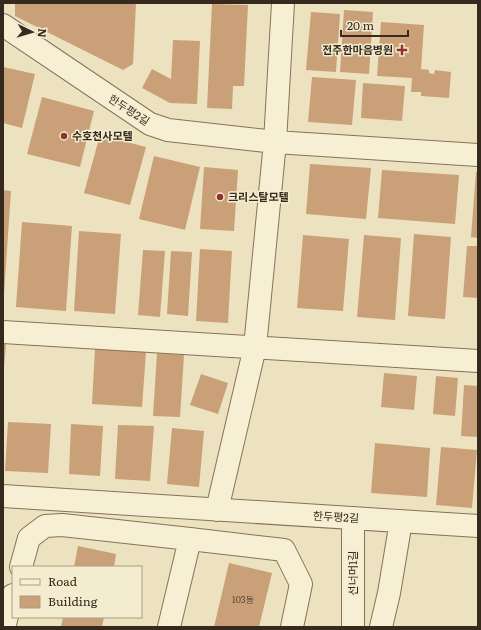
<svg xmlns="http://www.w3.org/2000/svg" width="481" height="630" font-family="Literata,'Noto Sans KR',serif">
  <rect width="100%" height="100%" fill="#ece2c0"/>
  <path fill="#c9a077" d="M15,3h121l-3,61 -10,6 -108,-54z
    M212,4l36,1 -4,81h-11l-1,23 -25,-1z
    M344,10l29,2 -4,62 -29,-2z
    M311,12l29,2 -4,58 -30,-2z
    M381,22l43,3 -3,44 8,1v3l5,1 1,-4 16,2 -2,26 -28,-2v-4h-10l1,-14 -35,-2z
    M173,40l27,1 -3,63 -27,-1 -28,-15 10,-19 19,10z
    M3,67l32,7 -13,54 -19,-5z
    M312,77l44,3 -4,45 -44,-3z
    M363,83l42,3 -3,35 -41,-3z
    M42,97l52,14 -14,56 -53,-13z
    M100,135l46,12 -16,58 -46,-12z
    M154,156l46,11 -15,63 -46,-11z
    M310,164l61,4 -5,51 -60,-5z
    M204,167l34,3 -4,61 -34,-2z
    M382,170l77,5 -4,49 -77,-6z
    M476,172h2v66l-7,-1z
    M3,190l8,1 -7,103h-1z
    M22,222l50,4 -6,85 -50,-4z
    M79,231l42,3 -6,80 -41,-3z
    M414,234l37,3 -6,82 -37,-3z
    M303,235l46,4 -6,72 -46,-3z
    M364,235l37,3 -6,82 -38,-3z
    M467,246h11v52l-15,-1z
    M200,249l32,2 -4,72 -32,-2z
    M143,250l22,1 -5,66 -22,-2z
    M171,251l21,1 -4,64 -21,-2z
    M3,344h3l-2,24 -1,-1z
    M95,349l51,3 -4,55 -50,-3z
    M157,353l27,2 -4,62 -27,-1z
    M384,373l33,3 -3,34 -33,-3z
    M201,374l27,9 -10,31 -28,-9z
    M436,376l22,2 -3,38 -22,-2z
    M464,385l14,1v51l-17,-1z
    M8,422l43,2 -3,49 -43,-2z
    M71,424l32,2 -3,50 -31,-2z
    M118,425l36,1 -4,55 -35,-2z
    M172,428l32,3 -5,56 -32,-3z
    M375,443l55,5 -3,49 -56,-4z
    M441,447l36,3 -5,58 -36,-3z
    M78,546l38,8 -2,13h-40z
    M229,563l43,10 -13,54h-45z
    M63,617h41l-2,10h-41z"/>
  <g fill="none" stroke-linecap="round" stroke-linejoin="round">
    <defs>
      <path id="minor" d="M3,25l147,99 18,6 107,12 203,13
        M3,332l475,29
        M3,496l475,30
        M217,510l38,-163 20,-205 8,-139
        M190,539l94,11 17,34 -9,43
        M21,567l8,-29 16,-12 17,-1 128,14 -21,88
        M4,627l9,-32
        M353,627v-109
        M381,627l8,-34 12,-72"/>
    </defs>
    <use href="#minor" stroke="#857359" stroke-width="24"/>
    <use href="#minor" stroke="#f7efd3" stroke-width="22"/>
  </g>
  <g fill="#92322b" stroke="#f4eccf" stroke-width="1.5">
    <path d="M400 44h4v4h4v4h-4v4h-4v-4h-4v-4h4z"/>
    <circle cx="64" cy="136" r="4"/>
    <circle cx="220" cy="197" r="4"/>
  </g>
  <g text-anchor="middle" stroke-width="3" stroke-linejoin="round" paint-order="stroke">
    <g font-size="9" fill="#5a4834">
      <text x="243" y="603">103동</text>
    </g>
    <g font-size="11" font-weight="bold" fill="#352a1d" stroke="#f4eccf" text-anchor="start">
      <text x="393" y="54" text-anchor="end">전주한마음병원</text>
      <text x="72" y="140">수호천사모텔</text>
      <text x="228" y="201">크리스탈모텔</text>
    </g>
    <g font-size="11" fill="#352a1d" stroke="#f4eccf">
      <text transform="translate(129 110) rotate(33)" y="4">한두평2길</text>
      <text transform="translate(336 517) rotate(3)" y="4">한두평2길</text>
      <text transform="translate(353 573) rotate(-90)" y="4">선너머1길</text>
    </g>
  </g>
  <rect width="481" height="630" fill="none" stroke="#352a1d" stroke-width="8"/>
  <rect x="12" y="566" width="130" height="52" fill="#f4eccf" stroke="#a89e88"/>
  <rect x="20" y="579" width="20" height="6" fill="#f7efd3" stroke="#a89e88"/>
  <text x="48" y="586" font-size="12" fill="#352a1d">Road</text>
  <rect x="20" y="596" width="20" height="12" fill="#c9a077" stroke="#a89e88"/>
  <text x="48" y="606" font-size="12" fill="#352a1d">Building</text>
  <g transform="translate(32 32) rotate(95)" stroke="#f4eccf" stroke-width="3" paint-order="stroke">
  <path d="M0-3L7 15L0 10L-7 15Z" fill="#352a1d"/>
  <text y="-6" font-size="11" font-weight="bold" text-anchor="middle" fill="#352a1d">N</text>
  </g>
  <path d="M341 30v6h67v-6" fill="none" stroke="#352a1d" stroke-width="2"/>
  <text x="347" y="30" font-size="12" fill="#352a1d" stroke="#f4eccf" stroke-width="3" paint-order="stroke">20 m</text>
</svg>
